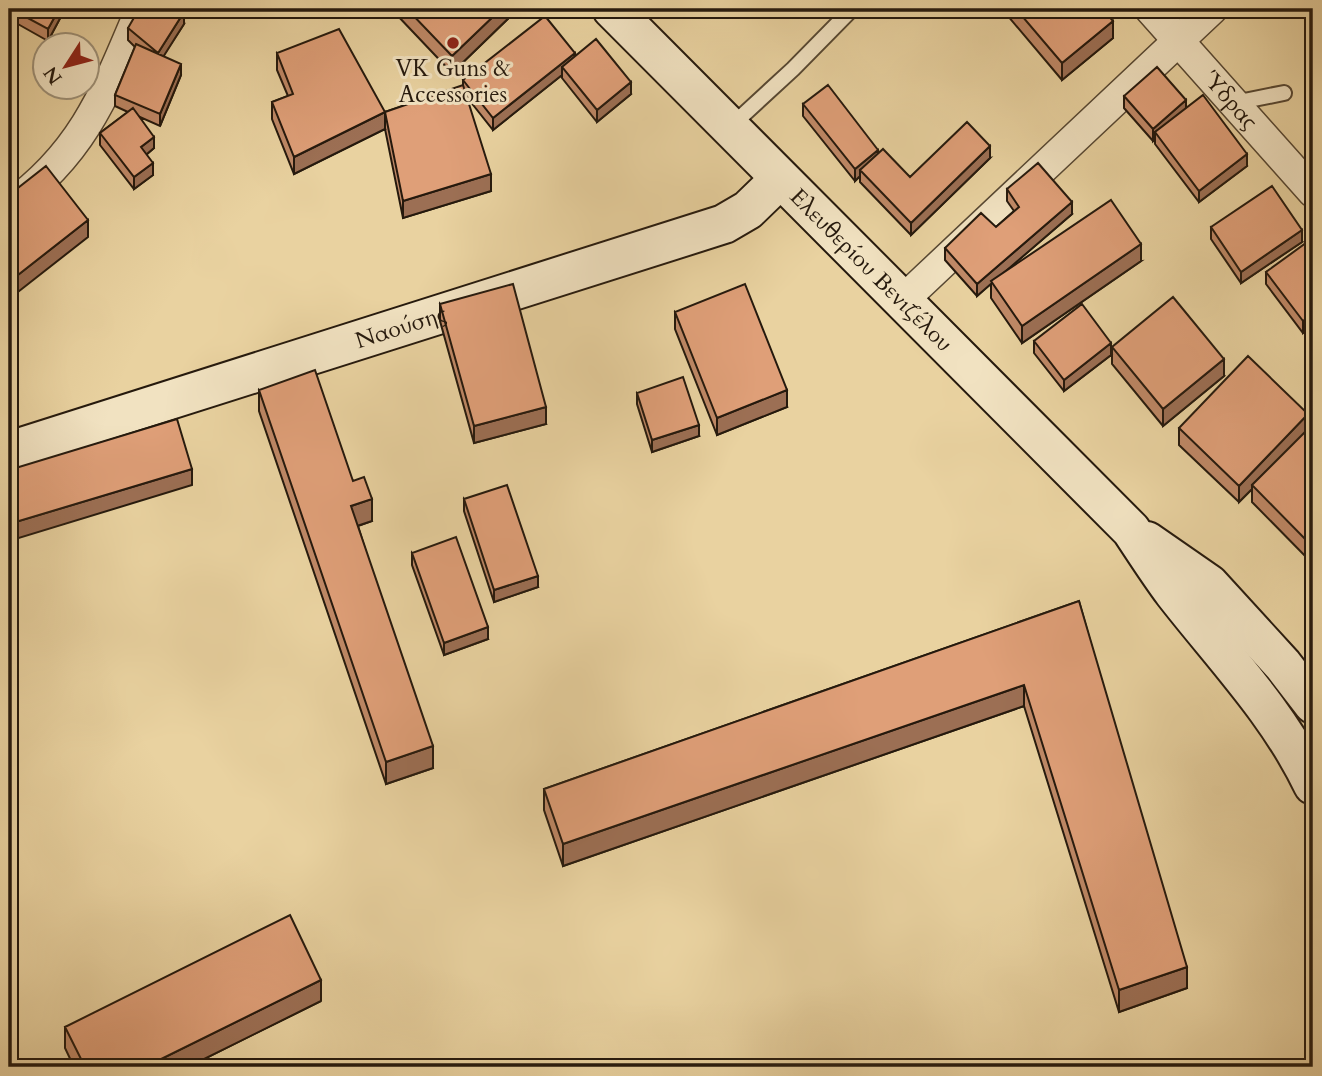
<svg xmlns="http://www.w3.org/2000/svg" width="1322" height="1076" font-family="Cardo,serif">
  <rect width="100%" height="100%" fill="#e9d2a0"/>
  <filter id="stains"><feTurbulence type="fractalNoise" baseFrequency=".00286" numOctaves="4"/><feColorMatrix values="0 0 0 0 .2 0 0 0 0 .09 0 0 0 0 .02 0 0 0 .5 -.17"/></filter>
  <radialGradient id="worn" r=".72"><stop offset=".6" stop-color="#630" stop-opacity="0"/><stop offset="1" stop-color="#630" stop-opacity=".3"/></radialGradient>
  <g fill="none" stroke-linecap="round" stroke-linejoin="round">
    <defs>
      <path id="lane" d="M1234,103l50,-10
        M730,127l63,-58 59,-60"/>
      <g id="street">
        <path id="s1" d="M1150,9l163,183"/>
        <path d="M9,206c75,-53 98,-117 132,-197"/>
        <path d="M901,302l311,-293"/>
      </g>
      <g id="secondary">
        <path id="s2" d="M612,9l519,521c14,21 28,43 43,63 49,63 104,119 139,192"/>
        <path id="s3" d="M9,451l715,-227 24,-14 32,-31"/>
        <path d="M1147,541l62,43 74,81 30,39"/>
      </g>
    </defs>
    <use href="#lane" stroke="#564732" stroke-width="18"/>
    <use href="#street" stroke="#564732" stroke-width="33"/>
    <use href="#secondary" stroke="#25190d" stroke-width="42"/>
    <use href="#lane" stroke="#f1e2c1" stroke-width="14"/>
    <use href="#street" stroke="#f1e2c1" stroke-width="30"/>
    <use href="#secondary" stroke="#f1e2c1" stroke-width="38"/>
  </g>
  <path fill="#c08967" stroke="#25190d" stroke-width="2" d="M9,9h56l-17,32 -39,-22z
    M396,9h122l-66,64 -56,-59z
    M1002,9h101l10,29 -51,42z
    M184,24l-21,32 18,19 -21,51 -20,-9 14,31 -8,7 7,20 -19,14 -34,-44v-12l28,-21 -13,-6v-11l20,-48 -7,-7v-12z
    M277,53l108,76 -91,45 -22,-55v-17l16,-6 -11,-26z
    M575,56l56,38 -34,28 -35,-44v-3l-69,55 -27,-34 25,95 -88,27 -18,-89v-17l78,-26v-6z
    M1124,96l62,12 61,58 -48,36 -44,-58v-5l-2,2 -29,-33z
    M803,104l75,49 32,24 80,-19 -79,77 -51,-53v-6l-5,5 -52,-65z
    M1313,104v24l-1,-2v-21z
    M1007,189l65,25 -70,60 139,-13 -119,82 -31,-45v-15l-14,13 -32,-36v-12l51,-21 18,-16 -7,-10z
    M1211,227l91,15 -61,41 -30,-44z
    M1313,244v81l-10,8 -37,-49v-12z
    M440,304l106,120 -72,19 -34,-122z
    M675,312l112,95 -70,28 -42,-106z
    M1034,341l77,14 -47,36 -30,-38z
    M1112,347l112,29 -61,50 -51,-62z
    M259,390l94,91 19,40 -14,5 75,242 -47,16 -127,-373z
    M637,393l62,43 -47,16 -15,-48z
    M1179,428l129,1 5,3v132l-61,-62v-13l-13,13 -60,-57z
    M464,499l74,88 -44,15 -30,-91z
    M412,553l76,86 -44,16 -32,-90z
    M1079,601l108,387 -68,24 -95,-306 -461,160 -19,-56v-21z
    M321,1001l-133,66h-114l-9,-19v-21z"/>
  <path fill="#9c6f54" stroke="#25190d" stroke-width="2" d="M59,9h6l-17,32v-12z
    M501,9h17l-66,64v-17z
    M184,12v12l-26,41v-12z
    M1113,21v17l-51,42v-17z
    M575,53v12l-13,2v8l-69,55v-12z
    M181,64v11l-21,51v-12z
    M631,82v12l-34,28v-12z
    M1186,100v11l-31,21v7l-2,2v-12z
    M385,112v17l-91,45v-17z
    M154,137v11l-13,11v-12z
    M990,146v12l-79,77v-12z
    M878,150v12l-18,8v6l-5,5v-12z
    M1247,154v12l-48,36v-11z
    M153,163v12l-19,14v-12z
    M491,174v17l-88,27v-17z
    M1072,202v12l-95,82v-12z
    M88,220v17l-79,62v-17z
    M1302,230v12l-61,41v-11z
    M1141,244v17l-119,82v-17z
    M1313,314v11l-10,8v-12z
    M1111,343v12l-47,36v-11z
    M1224,359v17l-61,50v-17z
    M787,390v17l-70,28v-17z
    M546,407v17l-72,19v-17z
    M1308,414v17l-56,54v4l-13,13v-16z
    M699,425v11l-47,16v-12z
    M192,469v16l-183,56v-17z
    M372,499v22l-21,7v-22z
    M538,576v11l-44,15v-12z
    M488,627v12l-44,16v-12z
    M1024,685v21l-461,160v-22z
    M433,746v22l-47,16v-22z
    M1187,967v21l-68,24v-22z
    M321,980v21l-133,66h-43z"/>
  <path fill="#df9f78" stroke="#25190d" stroke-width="2" d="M11,9h48l-11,20z
    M139,9h40l5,3 -26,41 -30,-25z
    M407,9h94l-49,47z
    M1016,9h87l10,12 -51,42z
    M545,16l30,37 -82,65 -30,-38z
    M339,29l46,83 -91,45 -22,-55 21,-8 -16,-41z
    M596,39l35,43 -34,28 -35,-43z
    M136,44l45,20 -21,50 -45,-19z
    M1157,67l29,33 -33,29 -29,-33z
    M463,85l28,89 -88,27 -18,-89z
    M828,85l50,65 -23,19 -52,-65z
    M1203,95l44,59 -48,37 -44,-59z
    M133,108l21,29 -13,10 12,16 -19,14 -34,-44z
    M967,122l23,24 -79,77 -51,-53 23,-21 27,28z
    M1038,163l34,39 -95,82 -32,-36 36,-35 15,14 23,-20 -12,-18z
    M46,166l42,54 -79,62v-87z
    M1272,186l30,44 -61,42 -30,-45z
    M1111,200l30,44 -119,82 -31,-45z
    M1310,240l3,4v70l-10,7 -37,-49z
    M513,284l33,123 -72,19 -34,-122z
    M745,284l42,106 -70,28 -42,-106z
    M1173,297l51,62 -61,50 -51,-62z
    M1082,304l29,39 -47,37 -30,-39z
    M1248,356l60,58 -69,72 -60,-58z
    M315,370l38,111 11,-4 8,22 -21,7 82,240 -47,16 -127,-372z
    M683,377l16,48 -47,15 -15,-47z
    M177,419l15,50 -183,55v-54z
    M1309,428l4,4v115l-61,-62z
    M507,485l31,91 -44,14 -30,-91z
    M456,537l32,90 -44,16 -32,-90z
    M1079,601l108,366 -68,23 -95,-305 -461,159 -19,-55z
    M290,915l31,65 -176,87h-60l-20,-40z"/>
  <circle fill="#8f2418" stroke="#f1e2c1" stroke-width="2.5" cx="453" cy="43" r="7"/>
  <g text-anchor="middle" stroke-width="6" stroke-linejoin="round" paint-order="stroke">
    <g font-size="23" fill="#25190d" stroke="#f1e2c1">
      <text x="453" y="76">VK Guns &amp;<tspan x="453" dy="26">Accessories</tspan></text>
    </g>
    <g font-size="23" fill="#25190d" stroke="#f1e2c1">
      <text dy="8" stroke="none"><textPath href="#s1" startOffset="122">Ύδρας</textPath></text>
      <text dy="8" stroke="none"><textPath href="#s2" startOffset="368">Ελευθερίου Βενιζέλου</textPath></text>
      <text dy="8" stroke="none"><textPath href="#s3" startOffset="411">Ναούσης</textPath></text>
    </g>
  </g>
  <rect width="1322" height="1076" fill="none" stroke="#e9d2a0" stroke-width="35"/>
  <rect x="10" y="10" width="1301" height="1055" fill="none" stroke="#25190d" stroke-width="3.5"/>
  <rect x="18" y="18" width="1287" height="1041" fill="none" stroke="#25190d" stroke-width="2"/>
  <g transform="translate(66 66) rotate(234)"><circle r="33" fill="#f1e2c1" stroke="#9f9279" stroke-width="2"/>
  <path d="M0-5L12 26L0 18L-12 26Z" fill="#8f2418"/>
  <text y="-10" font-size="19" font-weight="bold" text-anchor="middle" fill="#25190d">N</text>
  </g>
  <rect width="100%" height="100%" filter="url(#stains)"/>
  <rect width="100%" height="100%" fill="url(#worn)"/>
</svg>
